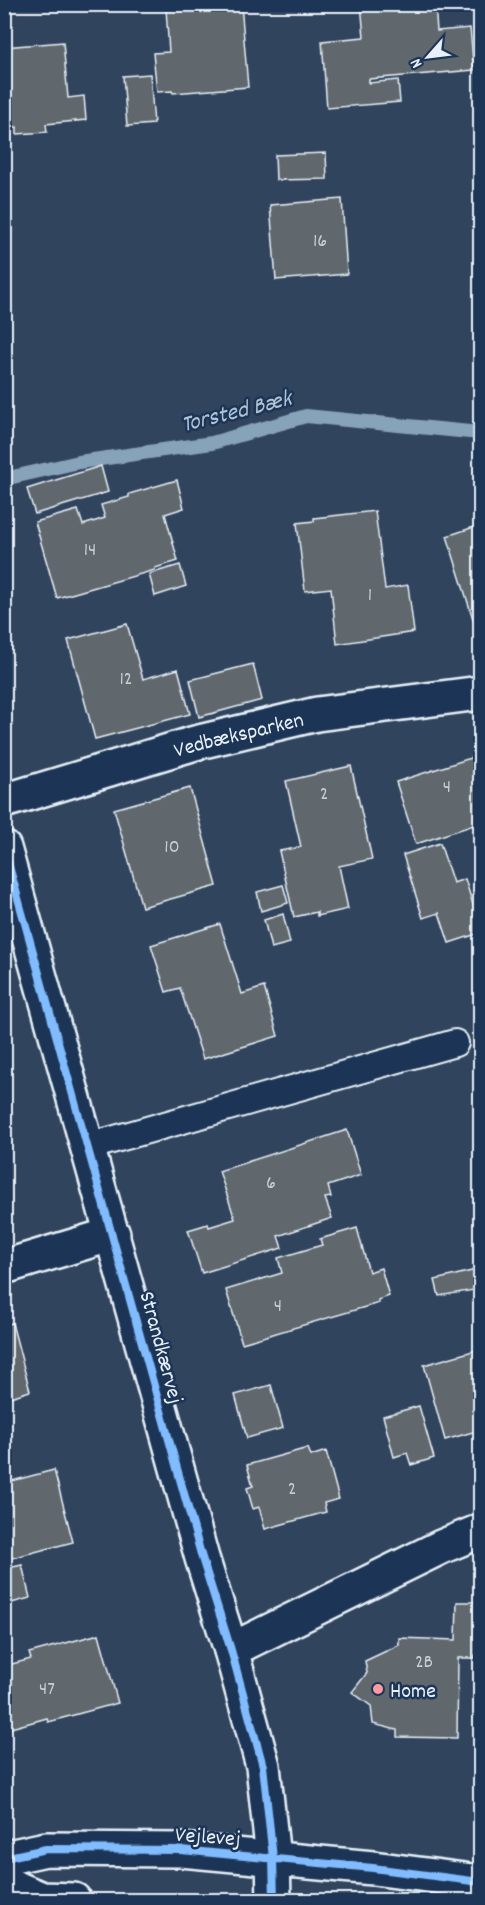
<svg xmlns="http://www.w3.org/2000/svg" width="485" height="1905" font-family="Dekko,sans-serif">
  <rect width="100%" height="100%" fill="#31445e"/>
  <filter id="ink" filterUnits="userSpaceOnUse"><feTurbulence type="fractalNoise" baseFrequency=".0167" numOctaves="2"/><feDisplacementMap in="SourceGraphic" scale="12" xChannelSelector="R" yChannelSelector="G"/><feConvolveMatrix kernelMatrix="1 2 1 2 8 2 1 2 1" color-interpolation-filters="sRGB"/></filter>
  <g filter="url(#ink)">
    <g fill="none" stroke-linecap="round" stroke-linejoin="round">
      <path stroke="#87a3b9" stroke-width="14" d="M4,479l75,-17 133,-19 94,-27 174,17"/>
    </g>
    <path fill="#61686d" stroke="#e8f1f8" stroke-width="1.5" d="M219,4h22l7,83 -75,6 -1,-2 -15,1 -4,-39 16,-1 -3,-43z
      M361,4h74l2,27 33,-3 4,42 -105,9v4l29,-3 2,22 -73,6 -5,-67 42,-4z
      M63,42l5,56 16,-2 2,24 -40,4 1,8 -30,2v-7h-6v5h-7v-85z
      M150,74l4,50 -27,2 -4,-50z
      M480,111v27h-1l-3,-26z
      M326,153l1,26 -51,1 -1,-25z
      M342,199l5,75 -71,6 -6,-75z
      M101,466l7,26 -73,22 -8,-25z
      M177,480l7,28 -19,6 13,47 -23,7v2l-98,28 -22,-76 43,-12 5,15 22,-7 -4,-13 28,-8v-3z
      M375,511l10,78 23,-4 6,47 -77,12 -6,-56 -26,3 -8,-68 17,-2v-3z
      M480,525v116l-33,-105z
      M180,565l6,21 -31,10 -6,-22z
      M127,624l16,55 35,-10 12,45 -95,25 -27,-99z
      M253,664l9,36 -63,17 -9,-37z
      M480,755v68l-64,21 -20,-62z
      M351,766l21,93 -33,7 9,43 -31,7v-4l-23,5 -15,-66 22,-4 -15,-66z
      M190,788l27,98 -75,21 -28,-98z
      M440,843l13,40 12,-4 15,48v6l-31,10 -10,-30 -16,5 -20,-63z
      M283,885l5,18 -27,8 -4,-19z
      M283,914l7,29 -19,5 -7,-28z
      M220,924l22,70 22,-7 14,49 -75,23 -23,-71 -14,4 -15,-47z
      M347,1130l14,45 -33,11 3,11 -6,1 7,20 -54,18 4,12 -80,25 -14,-43 20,-6 1,3 26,-8 -16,-48z
      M357,1228l12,44 12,-4 8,28 -11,4 1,3 -137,40 -16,-53 56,-17 -4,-15 44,-13 -2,-6z
      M476,1270l4,19 -41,7 -4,-16z
      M12,1323l18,68 -26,8v-74z
      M480,1349v81l-35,10 -21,-75z
      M271,1385l12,43 -36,10 -12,-43z
      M419,1406l15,52 -23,7 -4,-12 -13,4 -11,-41z
      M308,1448l3,8 15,-5 13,48 -15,4 2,9 -61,17 -6,-22 -6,2 -6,-21 6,-2 -6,-21z
      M54,1470l19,72 -69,18v-77z
      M22,1565l8,33 -26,7v-36z
      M475,1598h5v57h-5v3h-17l-1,80 -60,-1v-7l-24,-6 -2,-18 -19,-14 15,-19 -2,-12 34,-16v-7l57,2 1,-38h18z
      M99,1634l19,69 -70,19 -1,-4 -43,12v-64l27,-7 -2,-6z"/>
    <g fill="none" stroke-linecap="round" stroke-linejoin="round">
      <defs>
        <path id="lane" d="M87,1147l368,-104"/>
        <g id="street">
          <path id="s1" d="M4,801l191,-58 122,-29 163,-21"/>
          <path d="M4,1267l109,-33"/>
          <path d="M231,1650l210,-103 39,-16"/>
        </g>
        <path id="secondary" d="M4,848l198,710 29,92 32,116 10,92 1,42
          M4,1858l42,-9 135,1 192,18 107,14
          M4,1883l38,16 32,1"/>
      </defs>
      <use href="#lane" stroke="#e8f1f8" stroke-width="30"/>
      <use href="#street" stroke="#e8f1f8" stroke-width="38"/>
      <use href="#secondary" stroke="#e8f1f8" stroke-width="38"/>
      <use href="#lane" stroke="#1d3557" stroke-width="26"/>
      <use href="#street" stroke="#1d3557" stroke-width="33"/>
      <use href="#secondary" stroke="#1d3557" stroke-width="33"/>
      <defs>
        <path id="cycleway" d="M4,848l198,710 29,92 32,116 10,92 1,42
          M4,1858l42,-9 135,1 192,18 107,14"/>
      </defs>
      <use href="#cycleway" stroke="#1d3557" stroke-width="11"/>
      <use href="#cycleway" stroke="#80bcff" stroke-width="8"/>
    </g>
  </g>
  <circle fill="#ff9aa2" stroke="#1d3557" stroke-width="2" cx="378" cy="1689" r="6"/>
  <g text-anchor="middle" stroke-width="5" stroke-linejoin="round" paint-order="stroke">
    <g font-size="20" fill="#c6cfd5">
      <text x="320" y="246">16</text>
      <text x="90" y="555">14</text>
      <text x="370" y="600">1</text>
      <text x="126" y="684">12</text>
      <text x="447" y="792">4</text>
      <text x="324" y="799">2</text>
      <text x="172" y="852">10</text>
      <text x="271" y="1188">6</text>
      <text x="278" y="1311">4</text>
      <text x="292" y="1494">2</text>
      <text x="424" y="1667">2B</text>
      <text x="47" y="1694">47</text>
    </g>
    <g font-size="22" fill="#e8f1f8" stroke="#1d3557">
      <text dy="8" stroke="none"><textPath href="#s1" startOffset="244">Vedbæksparken</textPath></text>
      <text transform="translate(163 1347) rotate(75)" y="8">Strandkærvej</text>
      <text transform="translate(208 1835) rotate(4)" y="8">Vejlevej</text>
    </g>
    <g font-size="22" fill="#e8f1f8" stroke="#1d3557" text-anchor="start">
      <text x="390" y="1697">Home</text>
    </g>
    <g font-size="24" font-style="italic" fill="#b0c4d3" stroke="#1d3557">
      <text transform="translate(236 410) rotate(-14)" y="8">Torsted Bæk</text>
    </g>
  </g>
  <rect width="485" height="1905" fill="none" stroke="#1d3557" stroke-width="24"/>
  <rect x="12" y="12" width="461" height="1881" fill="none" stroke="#e8f1f8" stroke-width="2" filter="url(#ink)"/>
  <g transform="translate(428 57) rotate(242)" stroke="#1d3557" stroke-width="4.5" paint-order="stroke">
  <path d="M0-4.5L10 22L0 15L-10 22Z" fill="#e8f1f8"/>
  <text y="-9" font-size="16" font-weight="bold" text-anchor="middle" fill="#e8f1f8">N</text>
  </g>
</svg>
